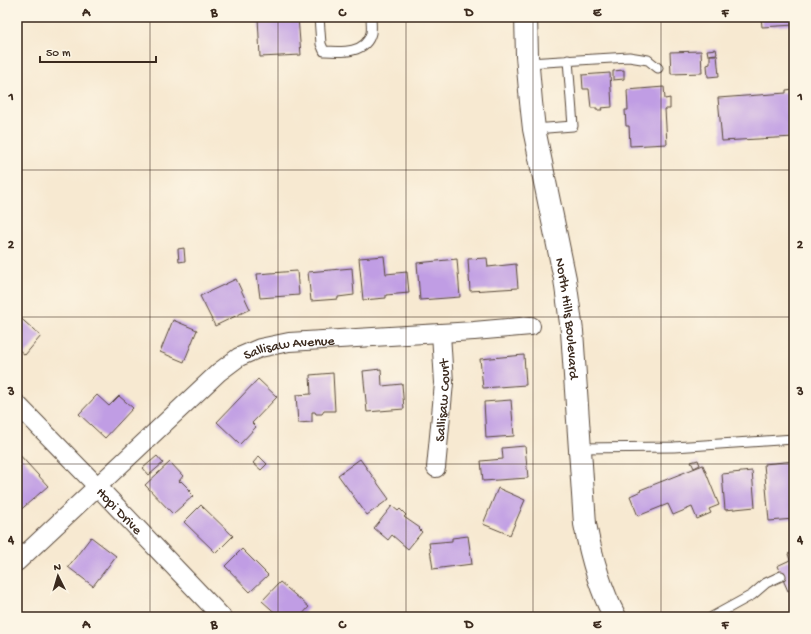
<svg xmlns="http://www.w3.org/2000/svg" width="811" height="634" font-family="'Gochi Hand',sans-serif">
  <rect width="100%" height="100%" fill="#fcf5e5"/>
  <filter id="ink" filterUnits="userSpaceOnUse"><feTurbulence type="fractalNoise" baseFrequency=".025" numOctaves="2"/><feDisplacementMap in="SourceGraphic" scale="8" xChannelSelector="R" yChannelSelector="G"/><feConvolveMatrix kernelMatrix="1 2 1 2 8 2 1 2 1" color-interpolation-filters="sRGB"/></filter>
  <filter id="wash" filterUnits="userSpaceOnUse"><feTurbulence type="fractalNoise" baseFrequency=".012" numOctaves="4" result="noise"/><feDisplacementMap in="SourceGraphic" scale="16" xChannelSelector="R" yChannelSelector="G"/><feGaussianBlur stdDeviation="0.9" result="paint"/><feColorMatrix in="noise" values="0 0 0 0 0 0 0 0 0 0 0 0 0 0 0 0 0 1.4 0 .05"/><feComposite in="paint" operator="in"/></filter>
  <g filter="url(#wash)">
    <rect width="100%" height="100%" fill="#f7e9d1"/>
    <g id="blocks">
      <path fill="#c09de4" d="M258,17h40l3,38 -41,2z
        M761,17h33v8l-32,2z
        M716,49l1,5 -9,1 -1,-5z
        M701,51l1,22 -31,1 -1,-22z
        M710,55h7l2,21 -11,1 -1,-12 3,-1z
        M624,70v9l-11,1v-9z
        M610,73l2,34 -11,1 1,2h-5v-2h-6l-2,-19h-6l-1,-14z
        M664,87l1,12 5,-1v11h-5l2,35 -37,2 -1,-20h-3l-1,-16h3l-1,-20z
        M794,89v48l-72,4 -4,-43 68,-5v-3z
        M184,248l1,13 -6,1 -1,-13z
        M384,256l2,18 21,-2 2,21 -23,2v3l-23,2 -4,-42z
        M487,258l1,9 28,-3 2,24 -48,3 -2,-32z
        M457,259l3,38 -40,3 -3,-37z
        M352,268l2,27 -16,2v2l-27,2 -3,-29z
        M297,271l2,24 -39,3 -3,-24z
        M236,279l14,30 -35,17 -15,-30z
        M17,315l24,21 -16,19 -8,-7z
        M173,320l24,10 -13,32 -24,-10z
        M524,355l2,30 -43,3 -3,-29z
        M381,369l1,17 20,-2 2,25 -37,3 -4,-41z
        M333,373l2,38h-11l-2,3h-6l-1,-2h-3v10l-14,1 -2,-28 15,-1 -1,-19z
        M258,379l19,18 -25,26 4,4 -16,17 -23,-22z
        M97,395l12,11 10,-10 14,12 -28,30 -26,-24z
        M511,400l3,36 -28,2 -2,-36z
        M525,446l3,32 -45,3 -2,-20 22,-2 -1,-11z
        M17,452l31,34 -31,27z
        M157,456l6,7 -14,12 -6,-7z
        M259,456l8,8 -6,6 -8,-7z
        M360,459l29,40 -22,16 -29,-40z
        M698,460l2,5 -6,3 -3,-6z
        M794,461v58l-25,2 -5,-57z
        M170,462l13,14 -4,5 1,1 1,-1 10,10 -2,1 4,4 -20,18 -28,-29z
        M703,465l16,40 -10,4 2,4 -14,6 -5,-12 -19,8 -5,-11 -30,12 -8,-20 11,-5 -1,-1z
        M752,471l3,36 -30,3 -3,-36z
        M498,488l27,12 -15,35 -27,-11z
        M201,505l32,31 -17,17 -32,-31z
        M392,506l6,5 2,-2 6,6 -2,2 16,11 -1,1 3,3 -14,17 -16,-14 -4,5 -14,-12z
        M468,536l4,28 -39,5 -4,-26 23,-2v-3z
        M91,537l25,19 -23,30 -25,-19z
        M242,549l26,26 -18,17 -25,-26z
        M794,551v38l-6,2 -11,-25 13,-6 -2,-6z
        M280,582l29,25 -9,10h-20l-18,-16z"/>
    </g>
  </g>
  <g filter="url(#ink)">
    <use href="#blocks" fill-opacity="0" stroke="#574739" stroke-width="1"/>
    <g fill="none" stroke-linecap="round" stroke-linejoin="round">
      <defs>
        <path id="service" d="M319,17l2,27 3,7c17,1 42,3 47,-18 1,-5 0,-11 0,-16
          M528,63l101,-6 19,3 10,8
          M534,129l39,-3 -5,-66
          M581,448l93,-1 120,-8
          M712,617l40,-22 14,-12 15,-7"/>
        <g id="minor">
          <path id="s1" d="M17,404l80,82 125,131"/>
          <path id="s2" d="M436,468l8,-85 -3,-50"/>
          <path id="s3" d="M17,562l202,-190 20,-15 21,-9 29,-6 185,-11 57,-5"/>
        </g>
        <g id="tertiary">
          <path id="s4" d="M526,17l1,39 4,46 3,27 31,150 7,52 13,193c6,32 14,63 30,93"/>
        </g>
      </defs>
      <use href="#service" stroke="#574739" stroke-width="11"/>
      <use href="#minor" stroke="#574739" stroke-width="20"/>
      <use href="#tertiary" stroke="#574739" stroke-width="24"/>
      <use href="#service" stroke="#fff" stroke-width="9"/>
      <use href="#minor" stroke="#fff" stroke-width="18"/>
      <use href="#tertiary" stroke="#fff" stroke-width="22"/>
    </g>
  </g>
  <path fill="none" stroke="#3b2a1e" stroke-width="1" stroke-opacity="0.55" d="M150,17v600M278,17v600M406,17v600M533,17v600M661,17v600M17,170h777M17,317h777M17,464h777"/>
  <g text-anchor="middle" stroke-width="3.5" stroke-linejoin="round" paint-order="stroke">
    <g font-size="14" fill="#3b2a1e" stroke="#fcf5e5">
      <text dy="5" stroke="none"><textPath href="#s4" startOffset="305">North Hills Boulevard</textPath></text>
      <text dy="5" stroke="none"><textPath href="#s3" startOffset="354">Sallisaw Avenue</textPath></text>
      <text dy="5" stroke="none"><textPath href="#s2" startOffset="68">Sallisaw Court</textPath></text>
      <text dy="5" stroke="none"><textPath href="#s1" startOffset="148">Hopi Drive</textPath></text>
    </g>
  </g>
  <rect width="811" height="634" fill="none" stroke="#fcf5e5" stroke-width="44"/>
  <g transform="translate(58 576) rotate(355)" stroke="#fcf5e5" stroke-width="3" paint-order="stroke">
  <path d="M0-3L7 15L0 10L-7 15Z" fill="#3b2a1e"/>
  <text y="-6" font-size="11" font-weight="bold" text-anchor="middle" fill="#3b2a1e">N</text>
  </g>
  <path d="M40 56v6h116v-6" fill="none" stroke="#3b2a1e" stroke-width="2"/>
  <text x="46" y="56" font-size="12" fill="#3b2a1e" stroke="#fcf5e5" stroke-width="3" paint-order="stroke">50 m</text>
  <rect x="22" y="22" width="767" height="590" fill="none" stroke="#3b2a1e" stroke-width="1.5"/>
  <g font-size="13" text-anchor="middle" font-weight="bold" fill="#3b2a1e">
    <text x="86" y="16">A</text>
    <text x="214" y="16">B</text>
    <text x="342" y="16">C</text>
    <text x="469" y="16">D</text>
    <text x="597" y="16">E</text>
    <text x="725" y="16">F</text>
    <text x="11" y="100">1</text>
    <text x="800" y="100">1</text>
    <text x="11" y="248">2</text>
    <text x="800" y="248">2</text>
    <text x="11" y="395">3</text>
    <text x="800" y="395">3</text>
    <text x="11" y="543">4</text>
    <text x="800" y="543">4</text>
    <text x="86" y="628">A</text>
    <text x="214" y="628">B</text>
    <text x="342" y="628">C</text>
    <text x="469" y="628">D</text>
    <text x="597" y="628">E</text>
    <text x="725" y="628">F</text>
  </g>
</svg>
